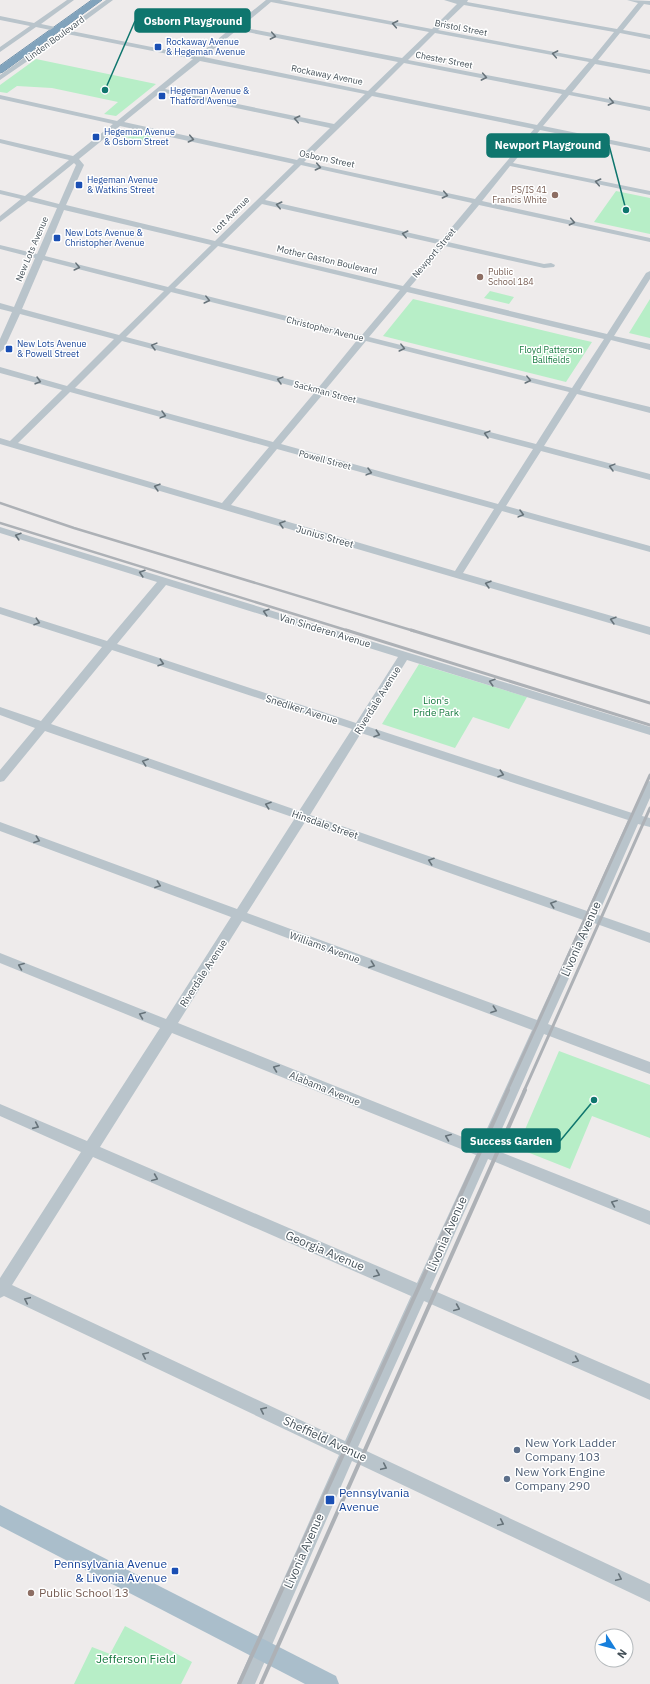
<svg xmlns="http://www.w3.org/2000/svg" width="650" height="1684" font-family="'IBM Plex Sans',sans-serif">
  <rect width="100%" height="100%" fill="#eeebeb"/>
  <path fill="#b7eec7" d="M36,59l120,25 -40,32 -12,-2 14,-12 -66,-14 -35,-2 -10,7 -7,-1v-7z
    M124,129l29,7 -7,6 -29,-7z
    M616,191l34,7v36l-56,-12z
    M490,291l24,6 -5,7 -25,-6z
    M413,299l170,41 9,2 -26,40 -183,-46z
    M650,299v39l-21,-5z
    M419,664l108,33 -18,32 -36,-12 -18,31 -73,-24z
    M559,1051l91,34v53l-58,-22 -22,53 -53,-21z
    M125,1626l67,36 -11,22h-107l18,-37 18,7z"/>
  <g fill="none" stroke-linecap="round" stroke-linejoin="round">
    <defs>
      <path id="highway" d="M92,0h10l-99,72 -3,1v-7z"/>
    </defs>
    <use href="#highway" stroke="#6d8ea7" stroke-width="1"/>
    <path fill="#b9c4cb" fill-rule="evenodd" d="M67,0h7l-33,24 24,5 41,-29h7l-42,31 126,25 69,-56h14l152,29 25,-25 -13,-4h24l-1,2 150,27 21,-26 -11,-3 23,1v4l-6,-1 -21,26 27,5v4l-30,-6 -22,27 52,10v4l-55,-10 -23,28 78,15v4l-81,-16 -26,31 107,22v4l-110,-22 -27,33 137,28v4l-140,-29 -28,35 168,37v4l-171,-37 -31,37 96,22 7,-1 4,2 -1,2 -10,1 -99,-22 -35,41 197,47 39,-61 4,-2v8l-36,57 36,8v6l-39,-10 -31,50 70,17v6l-73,-19 -33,52 106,28v6l-109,-29 -35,55 144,40v6l-148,-41 -39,62 187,54v8l-650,-191v-6l10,3 52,-51 -62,-17v-6l67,19 47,-47 -94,-25 -16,35 -4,3v-13l12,-27 -12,-3v-6l14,4 21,-49 -35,-9v-4l37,9 20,-46 -29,-7 -28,21v-6l21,-17 -21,-5v-4l25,6 44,-36 -69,-17v-4l73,17 40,-32 -113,-25v-4l117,26 76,-62 -126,-25 -67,46v-5l60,-43 -24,-5 -36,25v-5l30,-21 -30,-6v-4l34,7zM271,2l158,30 -27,26 -161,-31zM464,5l150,27 -22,27 -154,-29zM237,30l161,32 -30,29 -164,-34zM435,33l154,29 -24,28 -157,-30zM200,61l165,33 -31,30 -169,-35zM404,63l158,31 -25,31 -162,-33zM161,92l169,36 -33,32 -173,-38zM372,96l162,33 -59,70 -171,-37zM120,126l174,38 -79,77 -149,-36 18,-40 -5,-6zM74,163l2,2 -17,39 -27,-7zM301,165l171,38 -31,37 -176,-40zM262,204l176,40 -35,42 -181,-43zM64,210l147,35 -43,42 -123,-31zM218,246l182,44 -38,45 -187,-47zM43,260l121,31 -45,44 -97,-26zM171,292l187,47 -39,48 -193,-50zM407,292l197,47 -32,49 -203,-51zM122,341l193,51 -42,50 -198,-54zM366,341l203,51 -33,52 -210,-55zM70,392l199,55 -47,56 -204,-60zM323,394l210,55 -35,55 -217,-60zM277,449l217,60 -39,62 -224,-66z
      M0,527l650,200v8l-243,-75 -41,66 266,87 14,-31 4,-1v17l-8,18 8,2v9l-12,-3 -40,91 52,18v10l-56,-20 -46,101 102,38v12l-106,-40 -51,115 157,62v14l-162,-66 -58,130 220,95v16l-226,-99 -66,146 292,137v18l-298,-141 -97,223h-18l102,-229 -335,-159 -4,2v-20l81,-126 -81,-36v-12l87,37 73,-113 -160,-65v-10l166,66 65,-102 -231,-86v-9l237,87 58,-91 -250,-87 -41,50 -4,1v-12l35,-42 -35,-13v-8l41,14 61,-74 -102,-33v-7l107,34 50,-59 -157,-49zM166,585l232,72 -42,66 -239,-79zM112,650l240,79 -53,82 -248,-87zM361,733l267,87 -41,91 -277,-96zM305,822l278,98 -46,100 -290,-107zM242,921l290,109 -52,114 -302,-121zM172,1033l304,122 -59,128 -317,-136zM93,1157l318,139 -66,145 -333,-156z"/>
    <path fill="#aabecb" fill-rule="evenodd" d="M0,1505l336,171 3,8h-34l-305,-158z"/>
    <use href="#highway" fill="#81a3bc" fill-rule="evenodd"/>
    <path stroke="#adb1b6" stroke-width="2.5" d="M0,503l74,25 340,103
      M0,523l349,108"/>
    <path stroke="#adb1b6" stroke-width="3" d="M346,630l304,95
      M411,630l239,73
      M507,1091l143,-316
      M524,1091l126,-283"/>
    <path stroke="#adb1b6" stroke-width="4" d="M239,1684l269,-594
      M261,1684l264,-594"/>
  </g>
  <defs><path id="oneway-chevron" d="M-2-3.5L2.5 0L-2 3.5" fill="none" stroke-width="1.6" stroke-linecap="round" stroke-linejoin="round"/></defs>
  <g stroke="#67737a">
    <use href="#oneway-chevron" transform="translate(395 24) rotate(-169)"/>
    <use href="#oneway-chevron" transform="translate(273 36) rotate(11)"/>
    <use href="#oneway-chevron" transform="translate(555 54) rotate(-169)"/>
    <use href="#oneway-chevron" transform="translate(484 77) rotate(11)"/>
    <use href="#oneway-chevron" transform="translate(611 102) rotate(11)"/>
    <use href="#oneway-chevron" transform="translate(297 119) rotate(-168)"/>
    <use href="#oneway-chevron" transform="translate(191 139) rotate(12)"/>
    <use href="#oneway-chevron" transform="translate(318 167) rotate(12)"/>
    <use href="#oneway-chevron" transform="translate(598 182) rotate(-168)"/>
    <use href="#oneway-chevron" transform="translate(445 195) rotate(12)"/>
    <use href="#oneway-chevron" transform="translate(279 205) rotate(-167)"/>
    <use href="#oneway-chevron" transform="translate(572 222) rotate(12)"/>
    <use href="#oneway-chevron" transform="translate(405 234) rotate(-167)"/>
    <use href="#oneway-chevron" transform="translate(77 267) rotate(14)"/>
    <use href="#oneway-chevron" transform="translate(207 300) rotate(14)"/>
    <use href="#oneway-chevron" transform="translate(154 346) rotate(-165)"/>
    <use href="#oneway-chevron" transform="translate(402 348) rotate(14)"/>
    <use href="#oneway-chevron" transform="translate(280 380) rotate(-165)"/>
    <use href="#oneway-chevron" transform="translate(528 380) rotate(14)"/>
    <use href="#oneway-chevron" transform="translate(38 381) rotate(16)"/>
    <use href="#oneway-chevron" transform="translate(163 415) rotate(15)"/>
    <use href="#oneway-chevron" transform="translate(487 434) rotate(-165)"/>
    <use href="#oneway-chevron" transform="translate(612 467) rotate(-165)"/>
    <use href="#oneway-chevron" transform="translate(369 472) rotate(15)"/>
    <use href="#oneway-chevron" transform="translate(157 487) rotate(-164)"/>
    <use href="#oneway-chevron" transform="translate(521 514) rotate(15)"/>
    <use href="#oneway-chevron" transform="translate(282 524) rotate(-164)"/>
    <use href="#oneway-chevron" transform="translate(18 536) rotate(-163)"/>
    <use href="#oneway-chevron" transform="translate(142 573) rotate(-163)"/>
    <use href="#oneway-chevron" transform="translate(488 584) rotate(-164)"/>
    <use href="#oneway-chevron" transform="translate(266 612) rotate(-163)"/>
    <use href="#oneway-chevron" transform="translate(613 620) rotate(-164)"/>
    <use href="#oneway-chevron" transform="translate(37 622) rotate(18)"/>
    <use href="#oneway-chevron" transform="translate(161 663) rotate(18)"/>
    <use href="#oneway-chevron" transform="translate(492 682) rotate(-163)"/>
    <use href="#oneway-chevron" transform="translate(377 734) rotate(18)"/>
    <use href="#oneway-chevron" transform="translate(145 762) rotate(-161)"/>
    <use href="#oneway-chevron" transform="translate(501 774) rotate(18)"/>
    <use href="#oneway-chevron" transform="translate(268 805) rotate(-161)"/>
    <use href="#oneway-chevron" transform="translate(37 840) rotate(20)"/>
    <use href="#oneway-chevron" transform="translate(431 861) rotate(-161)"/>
    <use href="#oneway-chevron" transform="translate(158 885) rotate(20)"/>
    <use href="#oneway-chevron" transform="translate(553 904) rotate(-161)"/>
    <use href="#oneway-chevron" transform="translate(372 965) rotate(20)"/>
    <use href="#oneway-chevron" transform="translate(21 966) rotate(-158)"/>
    <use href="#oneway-chevron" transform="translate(494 1010) rotate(20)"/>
    <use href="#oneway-chevron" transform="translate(142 1015) rotate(-158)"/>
    <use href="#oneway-chevron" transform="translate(276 1068) rotate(-158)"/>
    <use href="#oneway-chevron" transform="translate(36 1126) rotate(24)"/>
    <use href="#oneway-chevron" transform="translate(448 1137) rotate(-158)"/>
    <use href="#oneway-chevron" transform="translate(155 1178) rotate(23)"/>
    <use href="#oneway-chevron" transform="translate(614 1203) rotate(-158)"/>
    <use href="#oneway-chevron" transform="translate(377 1274) rotate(23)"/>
    <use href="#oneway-chevron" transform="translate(27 1300) rotate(-155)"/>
    <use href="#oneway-chevron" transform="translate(457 1308) rotate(23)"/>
    <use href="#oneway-chevron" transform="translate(145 1355) rotate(-155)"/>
    <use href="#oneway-chevron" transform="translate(576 1360) rotate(23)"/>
    <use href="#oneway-chevron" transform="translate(263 1410) rotate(-155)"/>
    <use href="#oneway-chevron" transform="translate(384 1467) rotate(25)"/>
    <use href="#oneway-chevron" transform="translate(501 1523) rotate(25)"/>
    <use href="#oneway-chevron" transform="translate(619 1578) rotate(25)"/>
  </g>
  <g fill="#1a4fb4" stroke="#fff" stroke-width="1.5">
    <rect x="154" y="43" width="8" height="8" rx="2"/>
    <rect x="158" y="92" width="8" height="8" rx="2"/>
    <rect x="92" y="133" width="8" height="8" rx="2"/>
    <rect x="75" y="181" width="8" height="8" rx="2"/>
    <rect x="53" y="234" width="8" height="8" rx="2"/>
    <rect x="5" y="345" width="8" height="8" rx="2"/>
    <rect x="325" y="1495" width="10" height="10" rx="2"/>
    <rect x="171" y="1567" width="8" height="8" rx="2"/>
  </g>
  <g fill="#8d6e63" stroke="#fff" stroke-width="1.5">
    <circle cx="555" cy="195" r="4"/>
    <circle cx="480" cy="277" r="4"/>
    <circle cx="31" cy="1593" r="4"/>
  </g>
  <g fill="#5c6f8a" stroke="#fff" stroke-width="1.5">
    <circle cx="517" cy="1450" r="4"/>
    <circle cx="507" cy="1479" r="4"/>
  </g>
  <g text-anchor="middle" stroke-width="3" stroke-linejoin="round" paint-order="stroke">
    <g font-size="9" fill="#445058" stroke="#fff">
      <text transform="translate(461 28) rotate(11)" y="3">Bristol Street</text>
      <text transform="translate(55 39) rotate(-36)" y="3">Linden Boulevard</text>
      <text transform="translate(444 60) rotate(11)" y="3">Chester Street</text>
      <text transform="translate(327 75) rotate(11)" y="3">Rockaway Avenue</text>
      <text transform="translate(327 159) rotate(12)" y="3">Osborn Street</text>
      <text transform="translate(231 215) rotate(-45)" y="3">Lott Avenue</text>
      <text transform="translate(32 249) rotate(-67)" y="3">New Lots Avenue</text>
      <text transform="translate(434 253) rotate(-50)" y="3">Newport Street</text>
      <text transform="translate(327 260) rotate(13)" y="3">Mother Gaston Boulevard</text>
      <text transform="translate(325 329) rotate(14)" y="3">Christopher Avenue</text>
      <text transform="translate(325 392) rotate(15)" y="3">Sackman Street</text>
      <text transform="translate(325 460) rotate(15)" y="3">Powell Street</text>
    </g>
    <g font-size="9" fill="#164399" stroke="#fff" text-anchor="start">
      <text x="166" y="45">Rockaway Avenue<tspan x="166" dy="10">&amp; Hegeman Avenue</tspan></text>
      <text x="170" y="94">Hegeman Avenue &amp;<tspan x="170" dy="10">Thatford Avenue</tspan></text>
      <text x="104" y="135">Hegeman Avenue<tspan x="104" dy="10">&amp; Osborn Street</tspan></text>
      <text x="87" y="183">Hegeman Avenue<tspan x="87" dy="10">&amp; Watkins Street</tspan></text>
      <text x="65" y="236">New Lots Avenue &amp;<tspan x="65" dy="10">Christopher Avenue</tspan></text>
      <text x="17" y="347">New Lots Avenue<tspan x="17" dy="10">&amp; Powell Street</tspan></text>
    </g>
    <g font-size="9" fill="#785e54" stroke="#fff" text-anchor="end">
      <text x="547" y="193">PS/IS 41<tspan x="547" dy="10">Francis White</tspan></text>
      <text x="488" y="275" text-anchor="start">Public<tspan x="488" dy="10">School 184</tspan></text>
    </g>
    <g font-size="9" fill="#15793e" stroke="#fff">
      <text x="551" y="353">Floyd Patterson<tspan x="551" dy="10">Ballfields</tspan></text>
    </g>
    <g font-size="10" fill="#445058" stroke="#fff">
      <text transform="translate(325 536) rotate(16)" y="4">Junius Street</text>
      <text transform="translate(325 630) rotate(17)" y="4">Van Sinderen Avenue</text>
      <text transform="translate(377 700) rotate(-58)" y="4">Riverdale Avenue</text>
      <text transform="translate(302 709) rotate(18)" y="4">Snediker Avenue</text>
      <text transform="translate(325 824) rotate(19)" y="4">Hinsdale Street</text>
      <text transform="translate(325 947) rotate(20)" y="4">Williams Avenue</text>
      <text transform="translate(203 973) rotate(-57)" y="4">Riverdale Avenue</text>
      <text transform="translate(325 1088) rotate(22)" y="4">Alabama Avenue</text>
    </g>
    <g font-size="10" fill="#15793e" stroke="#fff">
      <text x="436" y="704">Lion's<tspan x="436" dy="12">Pride Park</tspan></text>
    </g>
    <g font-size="12" fill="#445058" stroke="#fff">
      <text transform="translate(581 939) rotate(-66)" y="4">Livonia Avenue</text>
      <text transform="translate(447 1234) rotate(-66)" y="4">Livonia Avenue</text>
      <text transform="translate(325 1251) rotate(23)" y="4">Georgia Avenue</text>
      <text transform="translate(325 1439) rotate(25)" y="4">Sheffield Avenue</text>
      <text transform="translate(304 1551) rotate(-66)" y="4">Livonia Avenue</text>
    </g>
    <g font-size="12" fill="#4e5e75" stroke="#fff" text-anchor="start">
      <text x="525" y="1447">New York Ladder<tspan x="525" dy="14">Company 103</tspan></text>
      <text x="515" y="1476">New York Engine<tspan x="515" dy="14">Company 290</tspan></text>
    </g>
    <g font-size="12" fill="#164399" stroke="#fff" text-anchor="start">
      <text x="339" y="1497">Pennsylvania<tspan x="339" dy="14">Avenue</tspan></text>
      <text x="167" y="1568" text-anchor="end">Pennsylvania Avenue<tspan x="167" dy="14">&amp; Livonia Avenue</tspan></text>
    </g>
    <g font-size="12" fill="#785e54" stroke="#fff" text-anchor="start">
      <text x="39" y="1597">Public School 13</text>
    </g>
    <g font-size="12" fill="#15793e" stroke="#fff">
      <text x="136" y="1663">Jefferson Field</text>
    </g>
  </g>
  <path fill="none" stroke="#0f766e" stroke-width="1.5" d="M105 90L135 21M626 210L609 145M594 1100L560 1141"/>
  <g fill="#0f766e" stroke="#fff" stroke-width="1.5">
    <circle cx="105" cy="90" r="4"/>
    <circle cx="626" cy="210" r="4"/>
    <circle cx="594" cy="1100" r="4"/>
  </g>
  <g fill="#0f766e" stroke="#0f766e" stroke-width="1.5">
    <rect x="135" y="9" width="115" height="23" rx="4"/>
    <rect x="487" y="134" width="122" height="23" rx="4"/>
    <rect x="462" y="1129" width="98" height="23" rx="4"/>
  </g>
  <g font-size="11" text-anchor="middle" font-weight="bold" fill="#fff">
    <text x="193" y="25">Osborn Playground</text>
    <text x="548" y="149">Newport Playground</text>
    <text x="511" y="1145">Success Garden</text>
  </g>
  <g transform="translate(614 1648) rotate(126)"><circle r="19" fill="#ffffff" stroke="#b4b9bc"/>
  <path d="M0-3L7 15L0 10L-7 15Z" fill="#177fdc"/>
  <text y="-6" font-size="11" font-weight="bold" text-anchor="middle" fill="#445058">N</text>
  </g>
</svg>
